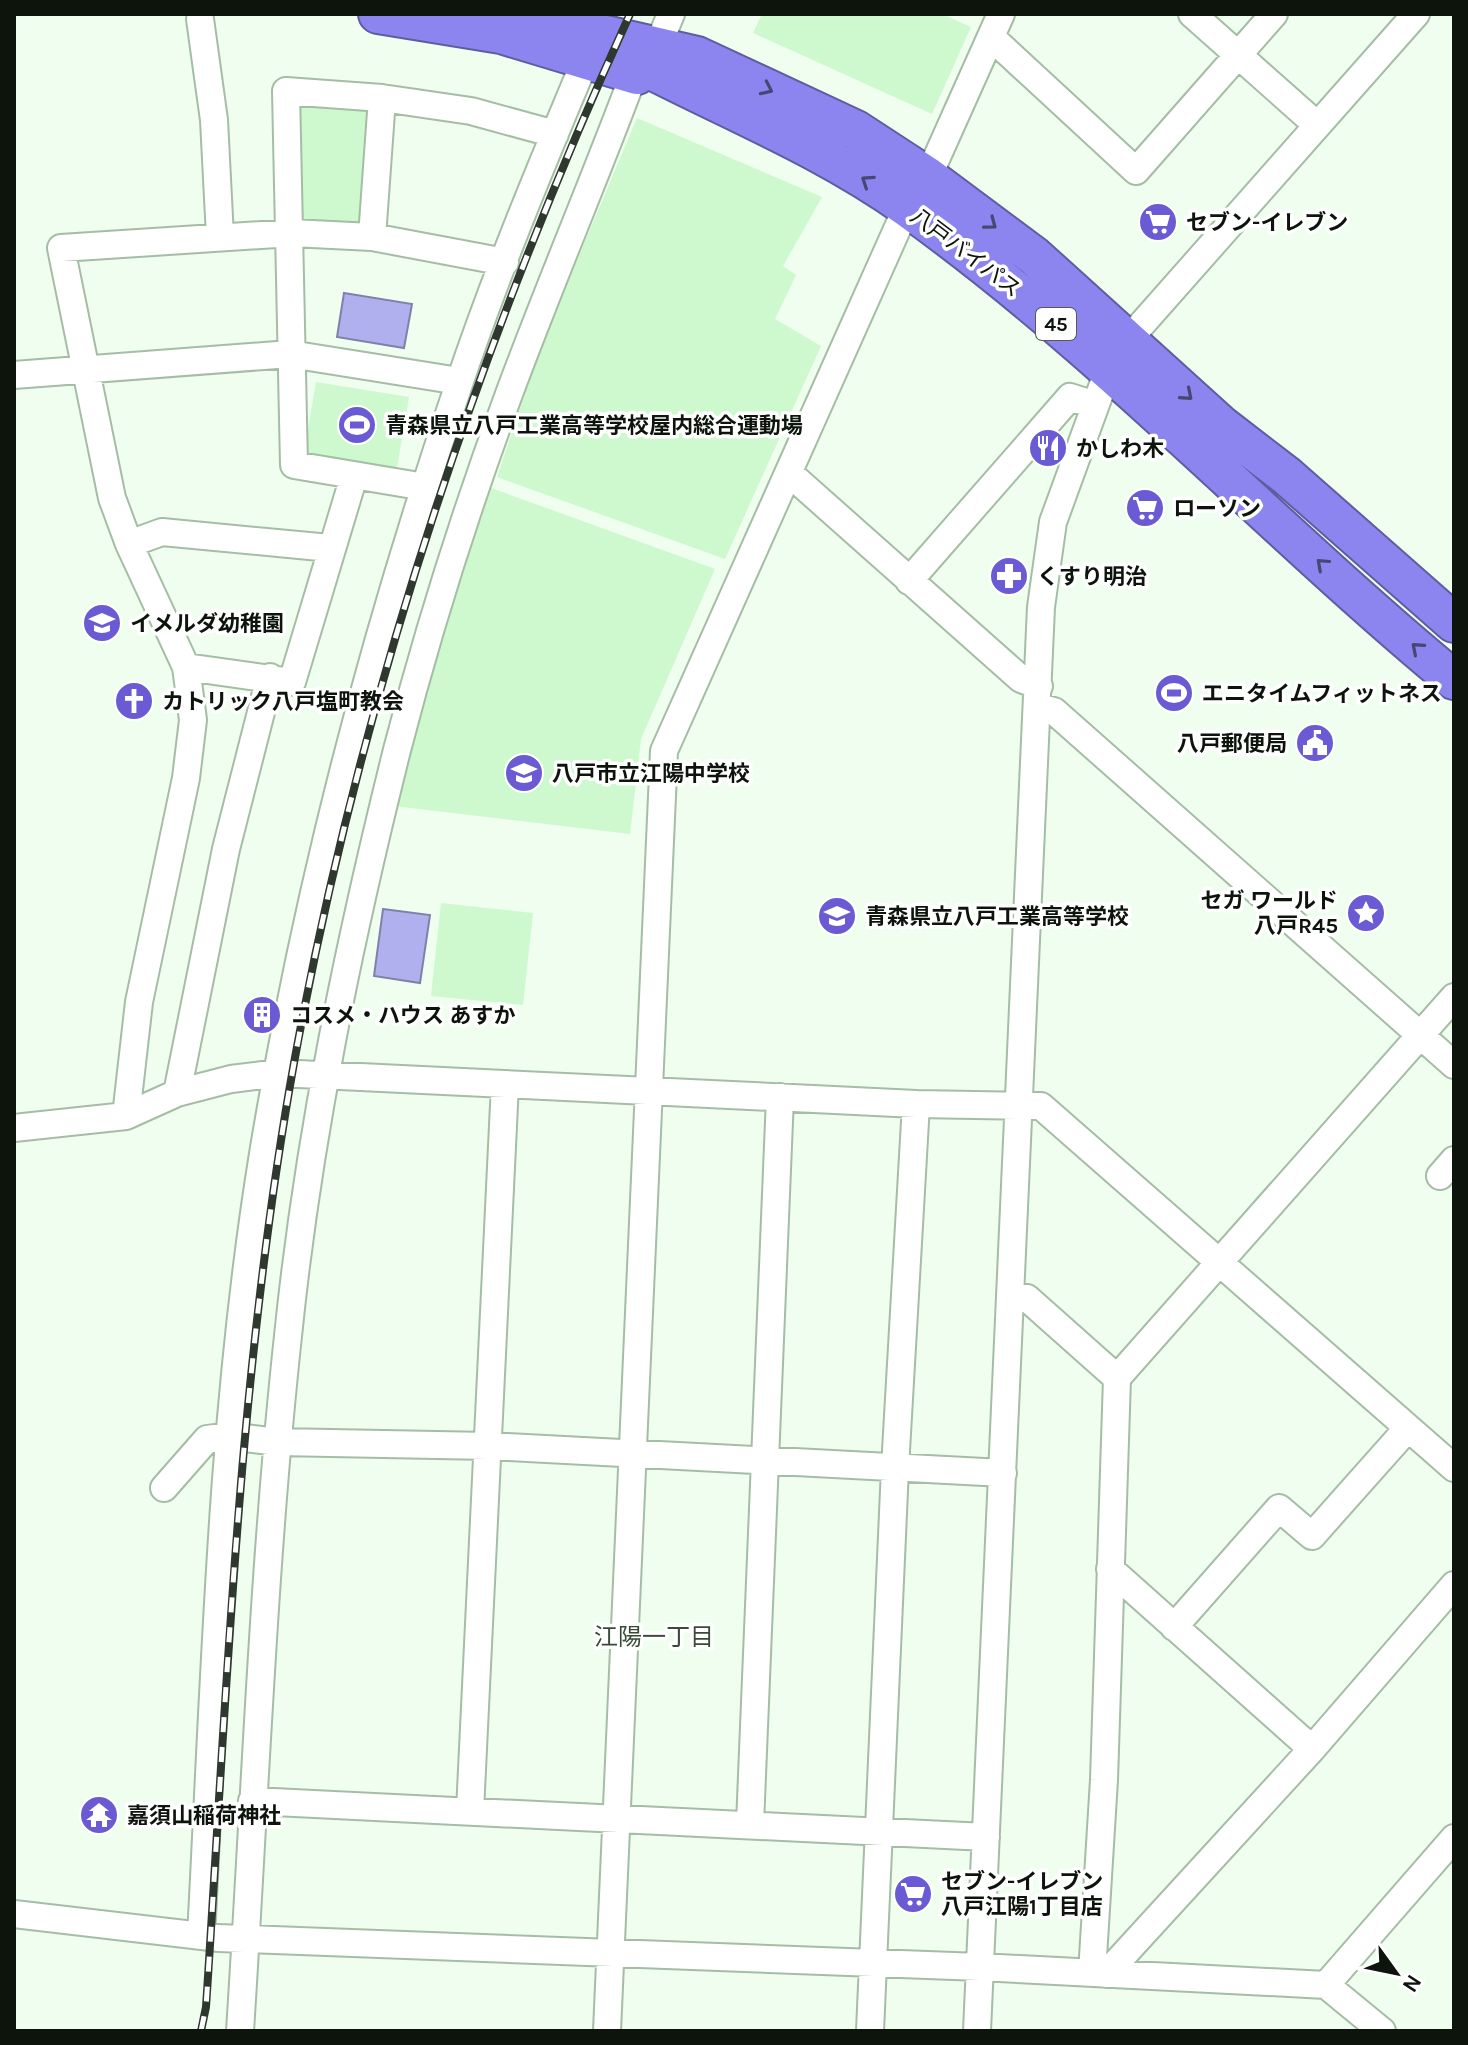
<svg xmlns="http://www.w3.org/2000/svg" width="1468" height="2045" font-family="Karla,'Noto Sans JP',sans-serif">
  <rect width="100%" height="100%" fill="#effeef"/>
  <path fill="#cef8cd" d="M762,14h180l29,13 -39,87 -179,-81z
    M299,98l72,7 -3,120h-58l-10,-7z
    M637,118l185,79 -39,69 13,9 -21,44 46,27 -96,213 -228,-82 44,-131z
    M316,382l93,15 -12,71 -93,-15z
    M491,488l224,81 -74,170 -11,95 -236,-28 54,-191z
    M441,903l92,10 -10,92 -92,-9z"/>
  <path fill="#b1b0ef" stroke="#8081ab" stroke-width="2" d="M344,293l68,11 -8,44 -67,-11z
    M383,909l47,6 -10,68 -46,-7z"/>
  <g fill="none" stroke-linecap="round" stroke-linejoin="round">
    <defs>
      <path id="minor" d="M1192,14l125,111
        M200,19l14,101 6,117
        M991,37l145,134 138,-157
        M661,38l10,-24
        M928,177l73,-163
        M372,237l10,-139
        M14,375l276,-21 169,27
        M789,473l232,206 18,7
        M425,487l-131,-22 -8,-374 96,7 89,13 84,23
        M129,544l33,-12 168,16
        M909,581l161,-184 25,8
        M186,667l-57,-123 -17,-46 -51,-250 231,-15 80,4 133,25
        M1038,707l16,4 400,354
        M177,1093l49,-244 44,-172
        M126,1116l13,-114 47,-224 7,-58 -7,-53 106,15 62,-206
        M14,1128l112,-12 51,-23 54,-14 47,-6 638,31 125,2 413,362
        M1440,1176l14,-16
        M1011,1296l16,2 90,80
        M164,1488l43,-49 22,-3 49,6 211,4 514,27
        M1110,1569l202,180
        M1174,1627l105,-119 33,28 96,-108
        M252,1801l734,36
        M470,1811l35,-727
        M750,1824l30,-727
        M14,1914l205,24 761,29 346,18 56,46
        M201,1936c14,-261 20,-524 62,-782 43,-262 110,-519 196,-770 37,-110 82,-218 127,-325
        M1092,1973l12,-193 13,-402 337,-381
        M1106,1974l206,-225 142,-164
        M1326,1985l128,-147
        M240,2031c15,-232 23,-464 48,-695 20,-197 61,-394 109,-586 31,-120 69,-240 112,-356 40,-108 85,-213 125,-320
        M607,2031l57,-1280 243,-544
        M870,2031l25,-563 21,-364
        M977,2031l64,-1424 12,-85 55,-151 19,-30 289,-327"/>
      <path id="highway" d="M378,14l123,20 136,41
        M514,14l183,42 159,74 72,47 106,79 188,170 65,50 167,147
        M615,51c98,53 202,92 293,157 196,140 361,319 546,472"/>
    </defs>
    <use href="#minor" stroke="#a5bda5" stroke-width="30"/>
    <use href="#highway" stroke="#5f5da0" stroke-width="42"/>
    <use href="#minor" stroke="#fff" stroke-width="26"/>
    <use href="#highway" stroke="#8c85f0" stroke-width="38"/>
    <defs>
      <path id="rail" d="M201,2031l5,-24c21,-315 32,-633 88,-944 66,-363 183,-714 336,-1049"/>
    </defs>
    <use href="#rail" stroke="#2f382f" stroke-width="8"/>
    <use href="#rail" stroke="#fff" stroke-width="5" stroke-dasharray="15" stroke-linecap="butt"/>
  </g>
  <defs><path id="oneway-chevron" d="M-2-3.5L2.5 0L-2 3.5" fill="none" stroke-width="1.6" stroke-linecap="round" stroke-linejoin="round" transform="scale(2)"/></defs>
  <g stroke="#464773">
    <use href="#oneway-chevron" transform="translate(767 89) rotate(25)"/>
    <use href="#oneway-chevron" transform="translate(867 181) rotate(-146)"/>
    <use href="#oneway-chevron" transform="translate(991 224) rotate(37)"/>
    <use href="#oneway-chevron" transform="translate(1187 395) rotate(41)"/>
    <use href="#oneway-chevron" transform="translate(1322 564) rotate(-138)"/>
    <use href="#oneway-chevron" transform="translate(1417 648) rotate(-139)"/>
  </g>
  <defs>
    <symbol id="supermarket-disc" viewBox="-11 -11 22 22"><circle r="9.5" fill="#6a5bd4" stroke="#fff"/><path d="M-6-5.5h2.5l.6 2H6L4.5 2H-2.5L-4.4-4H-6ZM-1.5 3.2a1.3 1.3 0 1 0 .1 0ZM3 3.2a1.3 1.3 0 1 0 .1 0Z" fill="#fff"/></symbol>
    <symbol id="stadium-disc" viewBox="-11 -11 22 22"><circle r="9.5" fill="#6a5bd4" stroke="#fff"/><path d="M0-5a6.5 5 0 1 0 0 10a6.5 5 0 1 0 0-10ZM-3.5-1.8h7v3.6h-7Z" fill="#fff"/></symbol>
    <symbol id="restaurant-disc" viewBox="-11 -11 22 22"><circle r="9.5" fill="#6a5bd4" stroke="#fff"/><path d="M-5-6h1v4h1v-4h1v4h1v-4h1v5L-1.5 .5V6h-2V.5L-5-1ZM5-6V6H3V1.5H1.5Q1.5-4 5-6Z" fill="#fff"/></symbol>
    <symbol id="pharmacy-disc" viewBox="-11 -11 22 22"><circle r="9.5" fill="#6a5bd4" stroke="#fff"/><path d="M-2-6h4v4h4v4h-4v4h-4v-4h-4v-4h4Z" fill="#fff"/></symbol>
    <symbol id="school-disc" viewBox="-11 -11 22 22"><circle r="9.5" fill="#6a5bd4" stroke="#fff"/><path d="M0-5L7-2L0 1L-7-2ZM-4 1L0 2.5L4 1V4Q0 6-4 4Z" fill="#fff"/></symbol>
    <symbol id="church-disc" viewBox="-11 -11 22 22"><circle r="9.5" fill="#6a5bd4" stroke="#fff"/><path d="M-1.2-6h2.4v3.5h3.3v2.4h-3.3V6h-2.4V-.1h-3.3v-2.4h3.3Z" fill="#fff"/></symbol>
    <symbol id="civic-disc" viewBox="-11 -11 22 22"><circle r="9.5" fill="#6a5bd4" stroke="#fff"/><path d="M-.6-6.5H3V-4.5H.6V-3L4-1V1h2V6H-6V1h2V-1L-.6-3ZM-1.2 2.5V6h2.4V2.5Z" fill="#fff"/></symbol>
    <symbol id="sight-disc" viewBox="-11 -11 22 22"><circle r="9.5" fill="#6a5bd4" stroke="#fff"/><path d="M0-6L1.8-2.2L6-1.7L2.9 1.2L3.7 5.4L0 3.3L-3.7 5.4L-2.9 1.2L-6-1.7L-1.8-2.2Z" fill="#fff"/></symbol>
    <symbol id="building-disc" viewBox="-11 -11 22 22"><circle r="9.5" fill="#6a5bd4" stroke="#fff"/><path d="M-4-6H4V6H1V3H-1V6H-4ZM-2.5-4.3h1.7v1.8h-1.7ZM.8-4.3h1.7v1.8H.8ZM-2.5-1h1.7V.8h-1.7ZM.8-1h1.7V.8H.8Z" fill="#fff"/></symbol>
    <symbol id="temple-disc" viewBox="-11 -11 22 22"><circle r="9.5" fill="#6a5bd4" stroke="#fff"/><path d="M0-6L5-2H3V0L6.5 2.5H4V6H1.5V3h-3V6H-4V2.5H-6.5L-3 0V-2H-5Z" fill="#fff"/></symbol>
  </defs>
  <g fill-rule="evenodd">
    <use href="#supermarket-disc" x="1136" y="200" width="44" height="44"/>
    <use href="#stadium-disc" x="335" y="403" width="44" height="44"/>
    <use href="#restaurant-disc" x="1026" y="426" width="44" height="44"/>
    <use href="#supermarket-disc" x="1123" y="486" width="44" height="44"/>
    <use href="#pharmacy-disc" x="987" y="554" width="44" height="44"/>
    <use href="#school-disc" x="80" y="601" width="44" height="44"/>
    <use href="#stadium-disc" x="1152" y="671" width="44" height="44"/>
    <use href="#church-disc" x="112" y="679" width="44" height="44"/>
    <use href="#civic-disc" x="1293" y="721" width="44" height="44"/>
    <use href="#school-disc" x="502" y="751" width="44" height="44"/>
    <use href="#sight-disc" x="1344" y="891" width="44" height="44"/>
    <use href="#school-disc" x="815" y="894" width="44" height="44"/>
    <use href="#building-disc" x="240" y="993" width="44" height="44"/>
    <use href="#temple-disc" x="77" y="1793" width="44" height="44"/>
    <use href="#supermarket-disc" x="891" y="1872" width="44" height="44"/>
  </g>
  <g text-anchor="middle" stroke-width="7" stroke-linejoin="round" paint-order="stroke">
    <rect fill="#fff" stroke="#555a55" stroke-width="2" x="1036" y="308" width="40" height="32" rx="6"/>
    <g font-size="20" font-weight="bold" fill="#0c140c">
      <text x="1056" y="331">45</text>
    </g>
    <g font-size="22" font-weight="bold" fill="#0c140c" stroke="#fff" text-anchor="start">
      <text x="1186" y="230">セブン-イレブン</text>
      <text x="385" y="433">青森県立八戸工業高等学校屋内総合運動場</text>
      <text x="1076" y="456">かしわ木</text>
      <text x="1173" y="516">ローソン</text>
      <text x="1037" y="584">くすり明治</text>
      <text x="130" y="631">イメルダ幼稚園</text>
      <text x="1202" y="701">エニタイムフィットネス</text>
      <text x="162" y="709">カトリック八戸塩町教会</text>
      <text x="1287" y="751" text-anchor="end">八戸郵便局</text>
      <text x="552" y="781">八戸市立江陽中学校</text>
      <text x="1338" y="908" text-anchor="end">セガ ワールド<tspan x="1338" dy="25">八戸R45</tspan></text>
      <text x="865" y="924">青森県立八戸工業高等学校</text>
      <text x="290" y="1023">コスメ・ハウス あすか</text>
      <text x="127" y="1823">嘉須山稲荷神社</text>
      <text x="941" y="1889">セブン-イレブン<tspan x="941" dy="25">八戸江陽1丁目店</tspan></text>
    </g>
    <g font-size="22" fill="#0c140c" stroke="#fff">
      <text transform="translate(966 252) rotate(37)" y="8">八戸バイパス</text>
    </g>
    <g font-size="24" fill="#374b37" stroke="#fff">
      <text x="654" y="1645">江陽一丁目</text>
    </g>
  </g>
  <rect width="1468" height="2045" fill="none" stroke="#0c140c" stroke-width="32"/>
  <g transform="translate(1396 1973) rotate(123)" stroke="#ffffff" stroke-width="6" paint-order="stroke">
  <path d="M0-6L14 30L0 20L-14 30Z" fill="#0c140c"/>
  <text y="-12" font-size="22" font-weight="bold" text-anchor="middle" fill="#0c140c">N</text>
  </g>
</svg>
